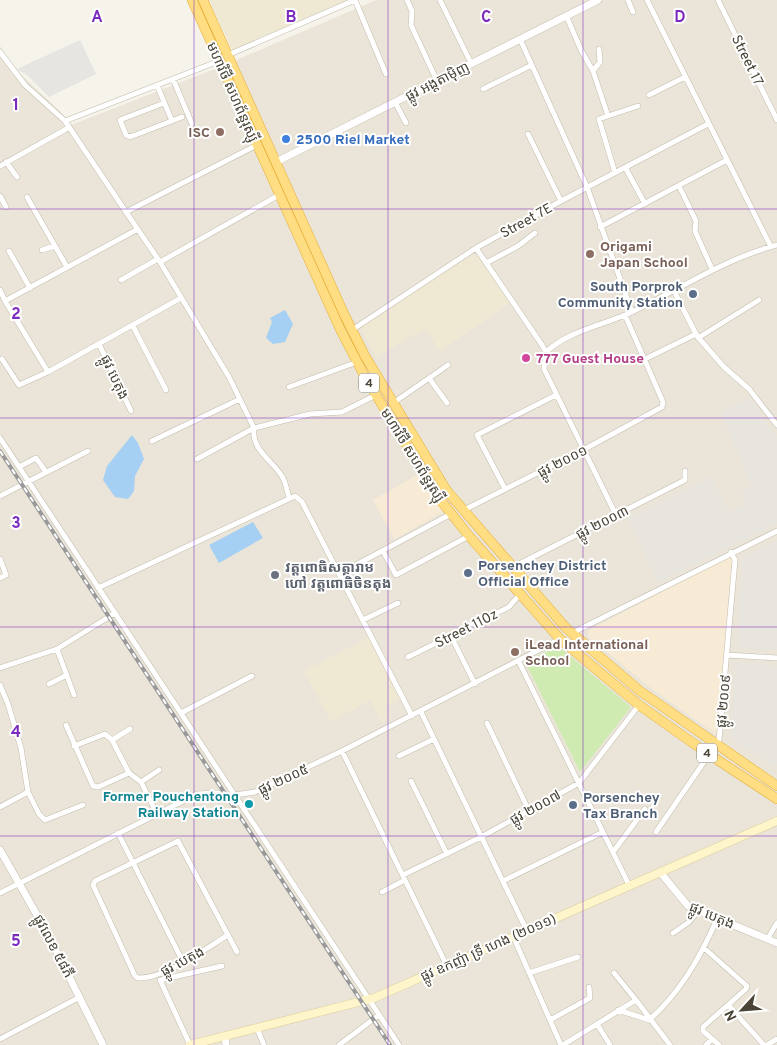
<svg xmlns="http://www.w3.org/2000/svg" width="777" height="1045" font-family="Overpass,'Noto Sans Khmer',sans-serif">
  <rect width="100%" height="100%" fill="#f6f3ea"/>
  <path fill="#eae5d8" d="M376,0h401v1045h-777v-999l14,22 46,43 11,14 149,-58z"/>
  <path fill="#f8ebd5" d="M419,474l24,38 -49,27 -21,-39z
    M730,557l3,3 -16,175 -65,-46 -64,-52 1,-7z"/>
  <path fill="#e8e4de" d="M750,398l27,40v85l-119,59 -31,-64 84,-41 18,35 16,-7 -3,-16 10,-3 -32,-74z
    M777,540v110l-40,-3 6,-91z
    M735,662l42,4v101l-46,-28z"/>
  <path fill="#efe9d4" d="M209,0h140l-117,50z
    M472,255l7,1 32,46 -71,49 -15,-22 -49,28 -16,-31z
    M370,637l32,61 -17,9 6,12 -9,4 -12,-23 -39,22 -27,-51z"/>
  <path fill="#cfebb2" d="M558,646l73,61 -51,65 -55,-110z"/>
  <path fill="#e7e5e2" d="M80,40l16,34 -47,23 -22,-22 -10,-6z"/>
  <path fill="#a5d0f4" d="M285,310l8,14 -8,18 -12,2 -7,-6 6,-16 -2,-4z
    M132,435l6,8 6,16 -9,17 -1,15 -6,8 -13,-2 -12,-17 4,-14z
    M253,522l10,16 -44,25 -10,-18z"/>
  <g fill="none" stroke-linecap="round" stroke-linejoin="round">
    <defs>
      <path id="minor" d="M355,0l31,74
        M407,0l5,11 -1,14 26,56
        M440,0l31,63
        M628,0l5,12
        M647,0l124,247
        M718,0l59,120
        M566,15l15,35 12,21 15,45
        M520,39l67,148 45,125
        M0,52l25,33 40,36 61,91 34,50 69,115 25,51c-3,23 20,33 29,50 3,6 4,13 6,19
        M228,55l127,-55
        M593,71l7,-9 -1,-13
        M173,79l19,45
        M157,85l15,36
        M483,89l49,-24
        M649,95l36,-18
        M395,102l11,21
        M164,103l-44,17 6,15 4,2 52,-20
        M65,121l154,-60
        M528,134l33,67
        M6,162l11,15
        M0,166l68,-38
        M625,167l20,37
        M615,173l-16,-54 39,-13
        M679,186l17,35 -1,10 17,38
        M0,196l6,11
        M27,197l40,70
        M126,212l131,-67
        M600,227l127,-67
        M138,229l-133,72 43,71 133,-74
        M476,248l66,97 4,7 -2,17 72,146
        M42,250l13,-4
        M9,251l21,37
        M160,262l119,-67
        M486,263l32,-17 17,-13
        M121,280l37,-21
        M0,290l5,11
        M674,291l23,45 27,31 25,22 28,36
        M133,326l33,64
        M352,330l124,-82 85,-47 147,-77
        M698,338l61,-38
        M99,344l32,67
        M546,352c22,-21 58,-27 86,-40 48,-23 92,-53 145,-67
        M2,359l17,26 29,-13
        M645,359l51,-25
        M429,378l18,25
        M289,387l68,-25
        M393,403l55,-38
        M0,438l399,607
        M152,441l88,-42
        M197,459l57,-31 56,-14 32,-2 34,-17
        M19,467l17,-9 10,14
        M505,489l-28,-54 79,-40
        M0,496l88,-45
        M462,511l121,-61 79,-43 1,-5 -38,-87
        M383,551l13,24 73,-39
        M0,559l6,16 -6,3
        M513,567l172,-87v-9
        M339,574l112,-60
        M98,588l197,-92 7,6 110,214
        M363,620l35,-17
        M574,635l4,-5 199,-99
        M451,636l24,48
        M57,649l17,46
        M727,655l50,3
        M408,657l101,-50 11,-13
        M519,662l110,223
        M0,668l57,-19 58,-36
        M49,684l18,-9
        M0,685l8,19 13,44 7,44 11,22 6,6 38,-15
        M421,712l105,217
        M181,713l71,-37
        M487,723l42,88
        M66,725l27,61 5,1 31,-14
        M112,740l18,-11
        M74,746l31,-12 7,6 17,33 12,9 16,32
        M342,751l104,213
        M399,756l35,-17
        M411,781l36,73
        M141,782l18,-12
        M0,807l28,-15
        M656,832l63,-92 16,-180 -4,-8
        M118,833l65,129
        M613,852l32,-43
        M403,875l78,-38 98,-54 60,-78
        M503,881l100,-49
        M382,892l23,-12
        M0,893l197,-99 20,-1 11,3 27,-4 87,-41 218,-112
        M673,933l16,-11 9,-11
        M228,935c-23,14 -63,44 -90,43l-3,-2 -42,-91 2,-4 83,-40 59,111
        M513,936l48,109
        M768,938l9,-15
        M704,948l43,38 -1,3 -43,38v4l16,14
        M529,973l49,-16
        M614,973l22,27
        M728,1005l36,40
        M618,1010l31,10
        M550,1020l40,-22 -1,-11
        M649,1020c30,-26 53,-66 68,-101
        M597,1024l13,21
        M257,1028l7,17
        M0,1039l80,-42
        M190,1045l-30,-65 62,-14
        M339,1045l40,-30
        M563,1045l73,-45 34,45
        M706,1045l6,-6
        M767,1045l10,-6"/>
      <path id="tertiary" d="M276,162l322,-162
        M0,850l50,88 53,107
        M660,872l28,34 89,37
        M225,1036l1,9"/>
      <path id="secondary" d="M190,1045l184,-47 403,-177"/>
      <path id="trunk" d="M192,0l149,331 24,46 73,120 31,39 91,103 79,66 71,50 67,44
        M203,0l141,314 21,42 82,135 119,137 74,63 137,95"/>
    </defs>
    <use href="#minor" stroke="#c2bbac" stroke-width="6"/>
    <use href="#tertiary" stroke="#c2bbac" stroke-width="8"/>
    <use href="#secondary" stroke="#d7c998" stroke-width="9"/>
    <use href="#trunk" stroke="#e5ac35" stroke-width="10"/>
    <use href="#minor" stroke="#fff" stroke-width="5"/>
    <use href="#tertiary" stroke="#fff" stroke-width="7"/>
    <use href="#secondary" stroke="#fff5cb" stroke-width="8"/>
    <use href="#trunk" stroke="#ffde83" stroke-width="9"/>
    <defs>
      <path id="rail" d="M0,451l390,594"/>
    </defs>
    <use href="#rail" stroke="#999" stroke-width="4"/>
    <use href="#rail" stroke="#fff" stroke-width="2" stroke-dasharray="5.5" stroke-linecap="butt"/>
  </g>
  <path fill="none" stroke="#7b2cbf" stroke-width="1" stroke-opacity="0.55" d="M194,0v1045M388,0v1045M583,0v1045M0,209h777M0,418h777M0,627h777M0,836h777"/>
  <g fill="#8d6e63" stroke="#fff" stroke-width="2">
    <circle cx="220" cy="132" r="5"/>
    <circle cx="590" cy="254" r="5"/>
    <circle cx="515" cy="652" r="5"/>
  </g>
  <circle fill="#3f7fe0" stroke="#fff" stroke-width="2" cx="286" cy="139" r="5"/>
  <g fill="#5c6f8a" stroke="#fff" stroke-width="2">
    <circle cx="693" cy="294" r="5"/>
    <circle cx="468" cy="573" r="5"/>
    <circle cx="573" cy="805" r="5"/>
  </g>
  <circle fill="#d1479c" stroke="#fff" stroke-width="2" cx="526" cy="358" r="5"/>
  <circle fill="#6b7280" stroke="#fff" stroke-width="2" cx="275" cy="575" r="5"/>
  <circle fill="#0f9aa8" stroke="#fff" stroke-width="2" cx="249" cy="804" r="5"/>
  <g text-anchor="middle" stroke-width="4" stroke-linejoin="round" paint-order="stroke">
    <g fill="#fff" stroke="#807c73" stroke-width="1">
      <rect x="359" y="373.5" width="20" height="19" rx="4"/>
      <rect x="697" y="743.5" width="20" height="19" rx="4"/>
    </g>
    <g font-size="12" font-weight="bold" fill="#4a4437">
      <text x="369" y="387">4</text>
      <text x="707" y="757">4</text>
    </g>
    <g font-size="14" fill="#4a4437" stroke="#fff">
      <text transform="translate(748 60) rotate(64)" y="5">Street 17</text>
      <text transform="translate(437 81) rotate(-27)" y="5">ផ្លូវ អង្តតាម៉ិញ</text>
      <text transform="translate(233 92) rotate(66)" y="5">មហាវិថី សហព័ន្ធរុស្ស៊ី</text>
      <text transform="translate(526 220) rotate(-29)" y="5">Street 7E</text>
      <text transform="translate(115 377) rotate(65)" y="5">ផ្លូវ បេតុង</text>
      <text transform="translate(413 455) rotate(58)" y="5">មហាវិថី សហព័ន្ធរុស្ស៊ី</text>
      <text transform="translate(562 461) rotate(-27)" y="5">ផ្លូវ ២០០១</text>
      <text transform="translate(602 522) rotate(-27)" y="5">ផ្លូវ ២០០៣</text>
      <text transform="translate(466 628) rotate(-27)" y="5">Street 110z</text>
      <text transform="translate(723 701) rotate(-85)" y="5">ផ្លូវ ២០០៩</text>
      <text transform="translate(283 779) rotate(-25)" y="5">ផ្លូវ ២០០៥</text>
      <text transform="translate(535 807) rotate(-29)" y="5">ផ្លូវ ២០០៧</text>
      <text transform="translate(712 915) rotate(23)" y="5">ផ្លូវ បេតុង</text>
      <text transform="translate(54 946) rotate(62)" y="5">ផ្លូវលេខ ៥៨ភី</text>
      <text transform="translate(488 947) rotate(-24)" y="5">ផ្លូវ ឧកញ៉ា ទ្រី ហេង (២០១១)</text>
      <text transform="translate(182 961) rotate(-28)" y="5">ផ្លូវ បេតុង</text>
    </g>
    <g font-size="14" font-weight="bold" fill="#785e54" stroke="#fff" text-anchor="start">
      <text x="210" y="137" text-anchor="end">ISC</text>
      <text x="600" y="251">Origami<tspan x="600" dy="16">Japan School</tspan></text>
      <text x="525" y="649">iLead International<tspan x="525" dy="16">School</tspan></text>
    </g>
    <g font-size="14" font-weight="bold" fill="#366cbe" stroke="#fff" text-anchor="start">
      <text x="296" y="144">2500 Riel Market</text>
    </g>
    <g font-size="14" font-weight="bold" fill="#4e5e75" stroke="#fff" text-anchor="start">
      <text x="683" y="291" text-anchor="end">South Porprok<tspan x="683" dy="16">Community Station</tspan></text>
      <text x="478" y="570">Porsenchey District<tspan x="478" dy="16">Official Office</tspan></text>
      <text x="583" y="802">Porsenchey<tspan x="583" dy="16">Tax Branch</tspan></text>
    </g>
    <g font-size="14" font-weight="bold" fill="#b23c85" stroke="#fff" text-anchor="start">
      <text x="536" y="363">777 Guest House</text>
    </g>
    <g font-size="14" font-weight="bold" fill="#5b616d" stroke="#fff" text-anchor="start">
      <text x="285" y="572">វត្តពោធិសត្តារាម<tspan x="285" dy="16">ហៅ វត្តពោធិចិនតុង</tspan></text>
    </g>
    <g font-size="14" font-weight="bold" fill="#0d838f" stroke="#fff" text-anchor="end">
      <text x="239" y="801">Former Pouchentong<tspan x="239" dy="16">Railway Station</tspan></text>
    </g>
  </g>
  <g font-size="16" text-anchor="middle" font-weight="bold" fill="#7b2cbf" stroke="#fff" stroke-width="4" stroke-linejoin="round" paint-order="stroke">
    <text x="97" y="22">A</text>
    <text x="291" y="22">B</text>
    <text x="486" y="22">C</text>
    <text x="680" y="22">D</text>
    <text x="16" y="110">1</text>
    <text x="16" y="319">2</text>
    <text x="16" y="528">3</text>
    <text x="16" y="737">4</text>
    <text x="16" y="946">5</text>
  </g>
  <g transform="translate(742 1010) rotate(244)" stroke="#ffffff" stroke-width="4" paint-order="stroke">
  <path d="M0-4L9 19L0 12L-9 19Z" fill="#4a4437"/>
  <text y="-8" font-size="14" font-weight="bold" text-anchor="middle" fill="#4a4437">N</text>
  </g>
</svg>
